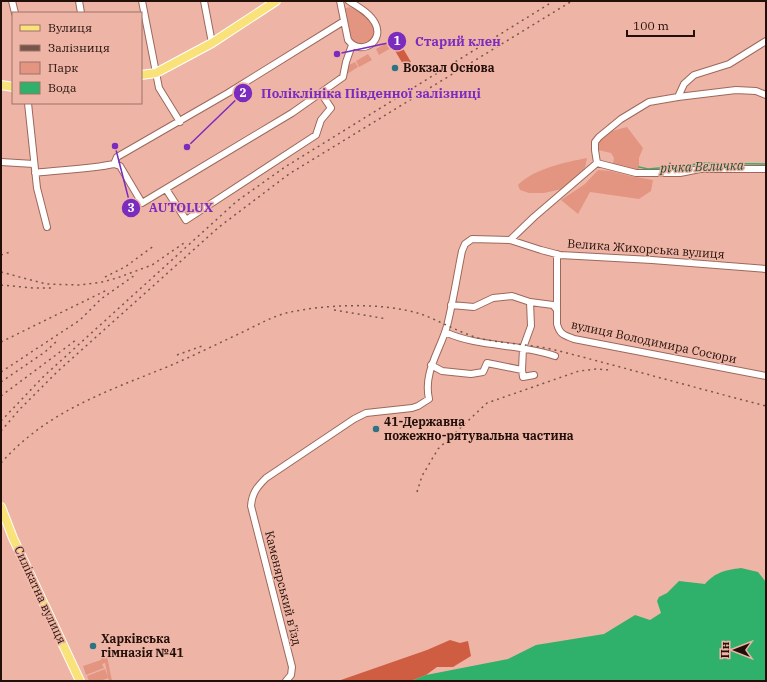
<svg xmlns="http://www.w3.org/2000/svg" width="767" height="682" font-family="'IBM Plex Serif',serif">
  <rect width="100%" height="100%" fill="#eeb5a6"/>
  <path fill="#e39582" d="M350,7c7,4 17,9 22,15 9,14 -10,32 -21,17l-5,-28v-3z
    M388,42l3,6 -12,7 -3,-6z
    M368,54l4,6 -13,7 -3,-6z
    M355,62l3,5 -14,9 1,-9z
    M627,127l16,21 -4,10v13l-26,-7 1,-6 -3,-5 -13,-3 1,-9 13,-10z
    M587,158l-2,10 -23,21 -18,4h-15l-9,-3 -2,-5c15,-16 48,-23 69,-27z
    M598,170l12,1 20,5 23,4 -2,11 -12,8 -49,-7 -12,22 -17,-14 24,-16z
    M107,656l5,25h-3l-1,-3 -7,3h-12l-2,-5 18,-7 3,8 -3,-14 -3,1 2,4 -18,7 -3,-9 18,-6v-2z"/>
  <path fill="#cf5d42" d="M401,45l10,17 -7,4 -10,-17z
    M450,640l10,3 8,-2 3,15 -18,11h-16l-11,8 -15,6h-73l89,-31z"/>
  <path fill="#30b16b" d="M741,568l17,4 8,10v99h-355l15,-6 82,-16 28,-14 68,-11 31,-19 15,5 11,-7 -4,-12 2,-4 8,-4 12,-12 26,3c11,-12 20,-14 36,-16z"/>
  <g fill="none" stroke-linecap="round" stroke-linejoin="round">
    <path stroke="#30b16b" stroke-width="1.5" d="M639,167l9,2 22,-2 7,2 22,-6 67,1"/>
    <defs>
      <path id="minor" d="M12,1l3,12
        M79,1l2,12
        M142,1l17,87 21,34
        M204,1l8,42
        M340,1l8,39c13,17 37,1 27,-17 -5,-10 -17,-16 -26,-22
        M678,97l6,-13 10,-9 35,-11 37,-23
        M28,103l9,85 10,39
        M1,162l33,2
        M597,163l-2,-13v-8l4,-5 22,-18 28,-17 29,-5 58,-7 20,1 10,4
        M597,163l39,10h44l20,-4h66
        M114,164l6,2 22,37 150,-90 51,-36 3,-15 6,-17
        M114,164l3,-7 111,-64 116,-72
        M35,173c25,-3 55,-4 79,-9
        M166,189l20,31 130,-85 5,-15 10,-12 -10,-15
        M510,240l24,-23 63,-54
        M557,254v70c3,11 7,11 17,15l192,37
        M530,302l1,24 -8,22 -1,22 1,7 11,-2
        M451,305l23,2 19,-9 19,-2 18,6 23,3 4,5
        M445,332c34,16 75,11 110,24
        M431,365l11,6 29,3 12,-2 4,-9 35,7
        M286,681l5,-6 1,-8 -41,-161c1,-13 6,-19 15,-28l88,-59 12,-6 46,-5 6,-2 11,-7c-6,-27 11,-48 18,-73 6,-24 10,-50 15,-75l3,-7 7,-5 38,1 31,10 19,5 92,5 114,9"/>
      <path id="major" d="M141,75l15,-2 56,-30 64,-42
        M1,85l12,2
        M1,507l12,31 67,143"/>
    </defs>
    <use href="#minor" stroke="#9c685b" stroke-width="8"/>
    <use href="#major" stroke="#fff" stroke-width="10"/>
    <use href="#minor" stroke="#fff" stroke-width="6"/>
    <use href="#major" stroke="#f9e27a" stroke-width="8"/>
    <path stroke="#78554b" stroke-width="1.5" stroke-dasharray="2 4" stroke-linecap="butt" d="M1,255l9,-3
      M1,272l45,12 34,1 22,-3 15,-4 35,-13 32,-22
      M105,277l20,-10 30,-22
      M1,285l32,3h18
      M334,310l53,9
      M1,342l106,-52
      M177,355l25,-9
      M1,372l79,-52 21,-21 34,-24
      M1,382l44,-30 12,-11
      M1,396l75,-56
      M1,421l43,-45 193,-175 48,-34 264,-163
      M1,431l19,-22 37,-37 162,-145 70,-53 283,-173
      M1,463c45,-51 104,-71 166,-96 26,-11 52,-24 78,-36 14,-7 27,-14 41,-18 40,-9 96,-11 135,1 19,7 37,18 57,24 25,6 52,6 77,12 71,18 141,38 211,56
      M417,492l5,-16 16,-27 49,-46 92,-32 17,-2 15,1"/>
  </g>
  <g fill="#2e7382" stroke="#eeb5a6" stroke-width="1.5">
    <circle cx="395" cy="68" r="4"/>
    <circle cx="376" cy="429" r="4"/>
    <circle cx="93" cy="646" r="4"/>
  </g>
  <g text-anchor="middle" stroke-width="3" stroke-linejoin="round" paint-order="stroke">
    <g font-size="12" font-weight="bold" fill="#230f0a" stroke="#eeb5a6" text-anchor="start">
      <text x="403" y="72">Вокзал Основа</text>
      <text x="384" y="426">41-Державна<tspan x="384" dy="14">пожежно-рятувальна частина</tspan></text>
      <text x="101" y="643">Харківська<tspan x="101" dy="14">гімназія №41</tspan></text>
    </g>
    <g font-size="12" fill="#230f0a" stroke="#eeb5a6">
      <text transform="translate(646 249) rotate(4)" y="4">Велика Жихорська вулиця</text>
      <text transform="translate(654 342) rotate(12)" y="4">вулиця Володимира Сосюри</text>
      <text transform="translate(283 588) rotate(76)" y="4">Каменярський в’їзд</text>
      <text transform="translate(40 595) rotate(65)" y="4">Силікатна вулиця</text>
    </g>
    <g font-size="13" font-style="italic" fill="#1e4f32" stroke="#eeb5a6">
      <text transform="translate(702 166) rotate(-2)" y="5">річка Величка</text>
    </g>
  </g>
  <path fill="none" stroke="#7b2cbf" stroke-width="1.5" d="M337 54L397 41M187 147L243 93M115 146L131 208"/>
  <g fill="#7b2cbf" stroke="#eeb5a6" stroke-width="1.5">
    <circle cx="337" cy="54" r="4"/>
    <circle cx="187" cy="147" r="4"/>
    <circle cx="115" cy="146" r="4"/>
    <circle cx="397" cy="41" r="10"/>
    <circle cx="243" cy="93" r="10"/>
    <circle cx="131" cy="208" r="10"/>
  </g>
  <g font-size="12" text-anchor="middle" font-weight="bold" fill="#fff">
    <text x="397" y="45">1</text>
    <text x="243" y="97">2</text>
    <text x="131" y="212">3</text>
  </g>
  <g font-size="13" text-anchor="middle" font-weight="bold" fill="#7b2cbf" stroke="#eeb5a6" stroke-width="3" stroke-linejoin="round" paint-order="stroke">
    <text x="458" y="46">Старий клен</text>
    <text x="371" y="98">Поліклініка Південної залізниці</text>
    <text x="181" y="212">AUTOLUX</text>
  </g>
  <rect width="767" height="682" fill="none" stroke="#230f0a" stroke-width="4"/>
  <rect x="12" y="12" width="130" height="92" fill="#eeb5a6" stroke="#9d7368"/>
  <rect x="20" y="25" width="20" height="6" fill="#f9e27a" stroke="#9d7368"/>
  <text x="48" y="32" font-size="12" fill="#230f0a">Вулиця</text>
  <rect x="20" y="45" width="20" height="6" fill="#78554b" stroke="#9d7368"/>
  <text x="48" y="52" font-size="12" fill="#230f0a">Залізниця</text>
  <rect x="20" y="62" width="20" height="12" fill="#e39582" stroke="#9d7368"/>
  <text x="48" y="72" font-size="12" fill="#230f0a">Парк</text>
  <rect x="20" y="82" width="20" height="12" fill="#30b16b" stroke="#9d7368"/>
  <text x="48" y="92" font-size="12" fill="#230f0a">Вода</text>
  <g transform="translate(735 650) rotate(270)" stroke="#eeb5a6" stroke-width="3" paint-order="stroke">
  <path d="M0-3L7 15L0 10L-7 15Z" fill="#230f0a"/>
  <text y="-6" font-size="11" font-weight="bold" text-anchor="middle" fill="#230f0a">Пн</text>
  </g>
  <path d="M627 30v6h67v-6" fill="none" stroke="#230f0a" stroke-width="2"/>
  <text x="633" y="30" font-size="12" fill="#230f0a" stroke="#eeb5a6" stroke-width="3" paint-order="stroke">100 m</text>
</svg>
